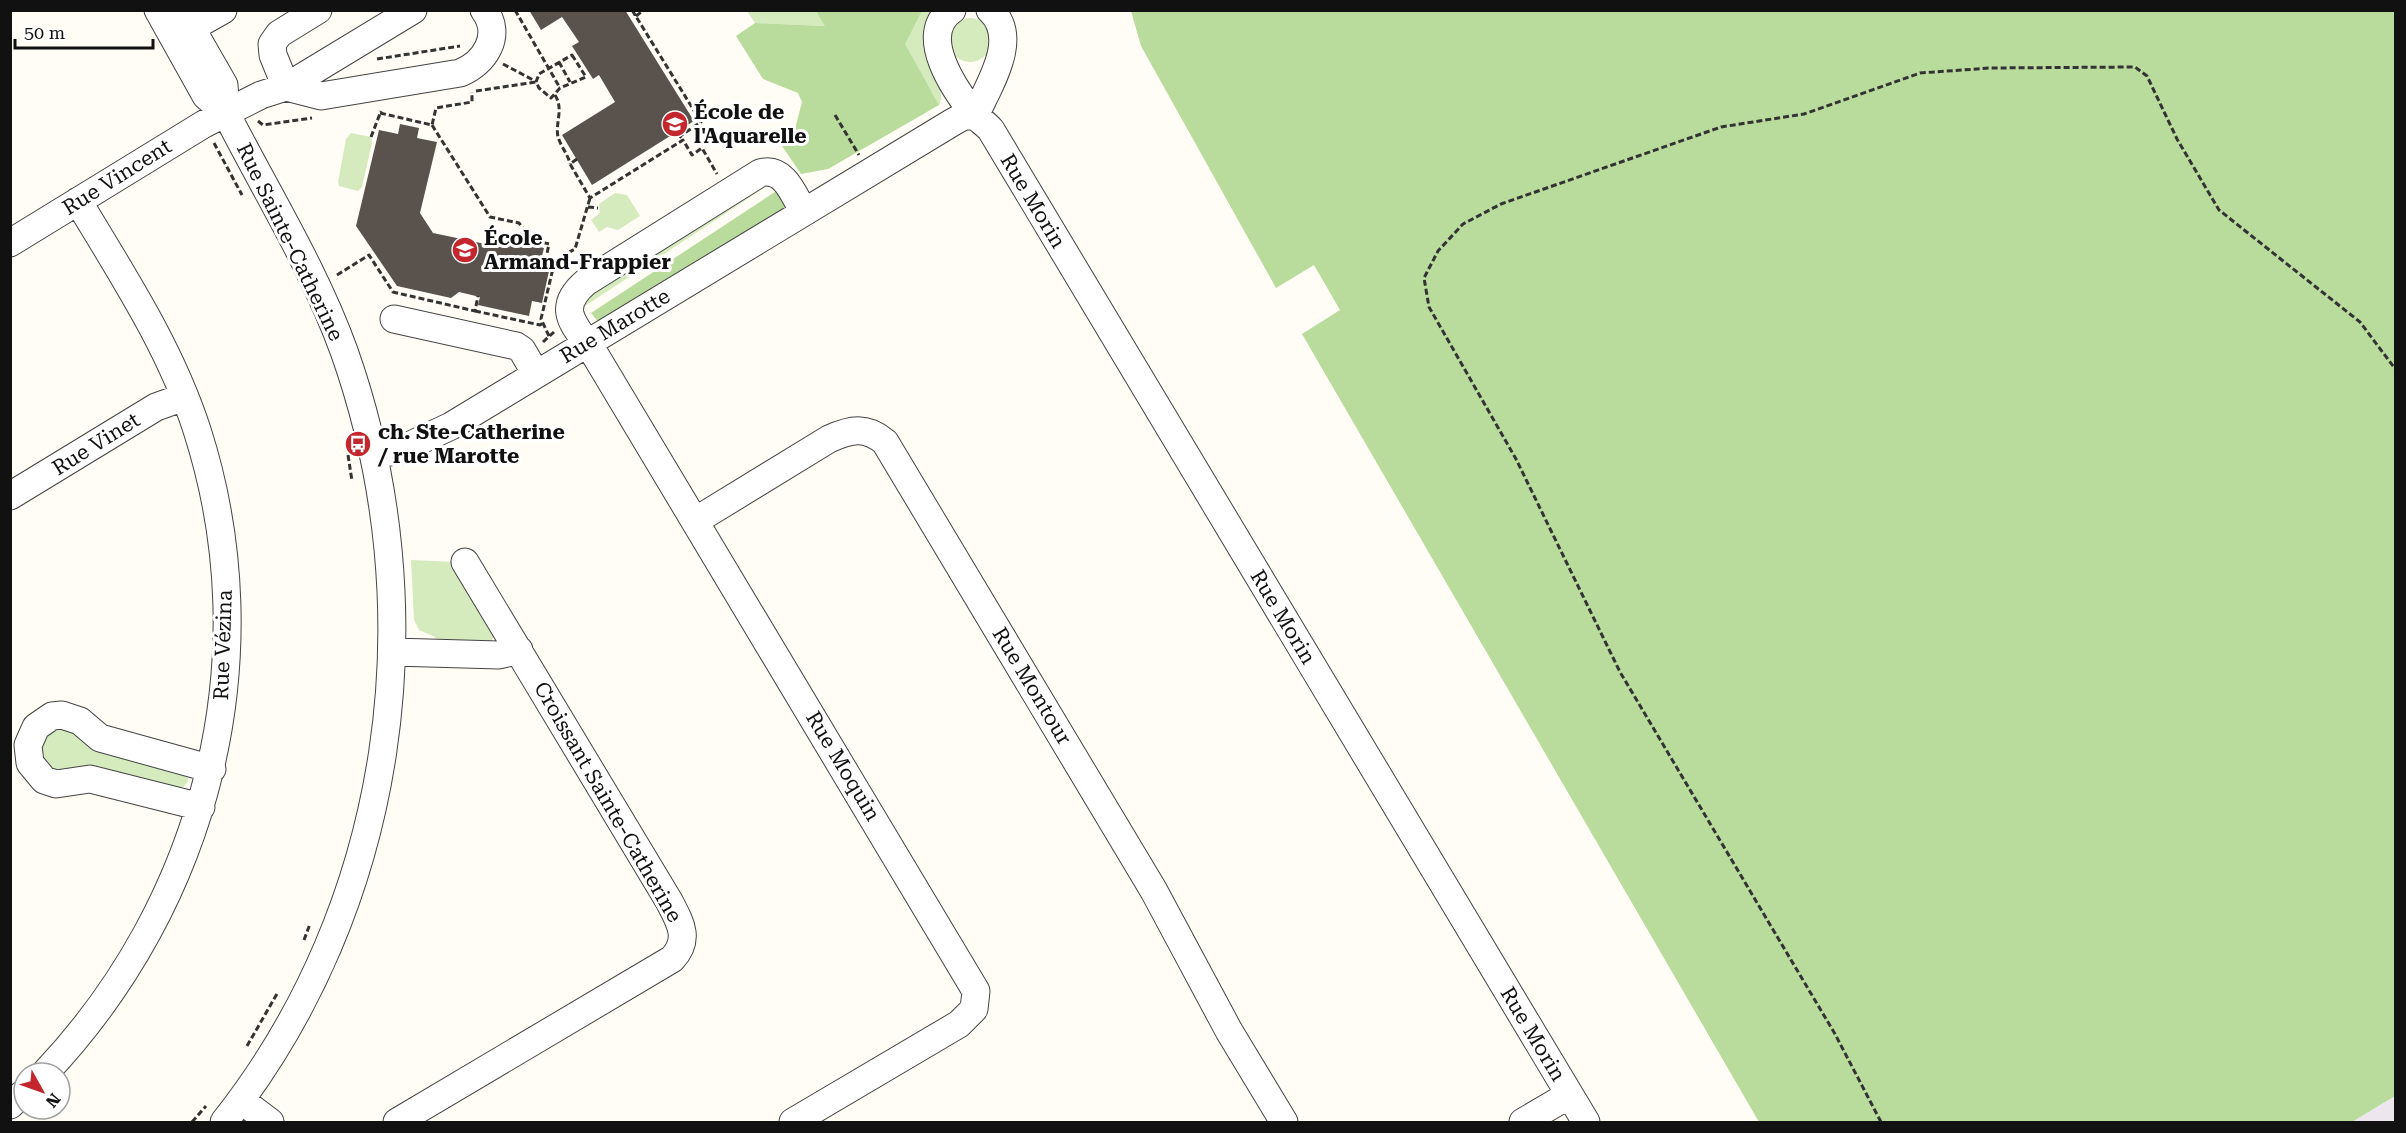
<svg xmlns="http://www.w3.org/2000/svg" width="2406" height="1133" font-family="'Roboto Serif',serif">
  <rect width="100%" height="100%" fill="#fffdf5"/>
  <path fill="#eee6ef" d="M2395,1096v26h-43z"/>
  <path fill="#d5ebbd" d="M747,11h69l10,15 -71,-3z
    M922,11h14c-4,6 -10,14 -11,21 -4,25 24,55 14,73l-35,-61z
    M948 40a22 22 0 1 1 44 0a22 22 0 1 1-44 0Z
    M351,133l20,4 1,6 -10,44 -4,4 -19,-5 -1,-4 8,-43z
    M763,180l7,4 -191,126 4,-12z
    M615,193l12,2 13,21 -22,14 -11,-3 -8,5 -8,-12 9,-7 -1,-9z
    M411,560l44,2 41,72 -7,9 -53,-3 -1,-3 -16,-7 -5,-10z
    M63,727l14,8 11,12 91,25 9,6v4l-6,6h-5l-89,-23 -34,5 -6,-2 -8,-11 1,-18 12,-10z"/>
  <path fill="#b9dc9c" d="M816,11h106l-17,33 34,61 -111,64 -27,5 -21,-31 14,-10 8,-31 -4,-9 -35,-14 -27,-43 19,-13 70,3z
    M1131,11h1264v1085l-43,26h-593l-457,-788 38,-24 -26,-45 -38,23 -135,-242z
    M778,190l11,19 -189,115 -9,-11z"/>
  <path fill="#5a524d" d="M529,10h96l69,111 -102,64 -30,-50 53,-33 -16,-27 -6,4 -21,-33 7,-4 -17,-25 -21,13z
    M400,124l19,4 -2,10 20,4 -17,71 13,20 57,12 2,-8 52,11 -3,12 10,2 -9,41 -10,-2 -3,15 -51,-11 2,-8 -21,-5 -8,6 -54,-12 -41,-60 23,-96 19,4z"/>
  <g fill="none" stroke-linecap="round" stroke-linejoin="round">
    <defs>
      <path id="minor" d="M158,10l48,86 20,17c40,79 88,155 118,238 92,259 51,555 -120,771
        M181,10l43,75 2,28
        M952,10c-36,24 3,80 22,104 5,6 12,10 17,16l595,992
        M191,28l32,-18
        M286,87l35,9 139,-23c25,-10 43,-38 24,-63
        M286,87l-13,-32 -1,-11 7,-10 39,-24
        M975,116c13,-30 46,-78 15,-106
        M10,243l194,-119 57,-29 25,-8 127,-77
        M394,319l122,27 6,4 14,24
        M374,455l26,-5 51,-24 502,-304 11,-6h11
        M10,496l146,-89 28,-10
        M695,521l134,-82c22,-10 37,-13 56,3l269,449 75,140 55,91
        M393,652l106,3 20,-5
        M201,807l-111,-28 -34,5 -12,-4 -14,-17 -2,-18 8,-18 16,-11 10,-1 18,6 20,17 112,31
        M45,1073c162,-171 225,-416 152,-643 -27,-83 -74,-154 -119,-229
        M241,1100l29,22
        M10,1105l14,-12
        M397,1122l275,-163c19,-20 8,-37 -3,-58l-204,-339
        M793,1122l166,-98 15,-15 2,-18 -382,-638c-17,-26 -41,-43 -8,-71l174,-109c24,-7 34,22 43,38
        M1523,1122l46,-27"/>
    </defs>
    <use href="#minor" stroke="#444" stroke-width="29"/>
    <path stroke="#333" stroke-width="3" stroke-dasharray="6 3" stroke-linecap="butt" d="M515,10l45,78
      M632,10l69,112 -21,14 3,4
      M636,16l8,-6
      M572,55l14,22 -26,11 -9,10 -12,-10 -3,-6 3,-8z
      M377,59l83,-13
      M559,62l11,20
      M503,64l32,17
      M476,91l60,-9
      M555,95c9,14 0,28 3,42 3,10 10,17 12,27
      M380,113l52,12 4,-17 36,-6v-10
      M835,115l24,40
      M258,121l5,4 49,-7
      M432,125l58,92 29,6 12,16 18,5 -3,14 9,2 20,-11 15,-51
      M371,137l10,-26
      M214,143l28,52
      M577,159l-7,5 20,34 93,-58 9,15 10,-7 15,26
      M588,207l10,1
      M337,275l32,-20 24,37 82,19 3,-15
      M475,311l65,14 3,-2
      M549,336l-8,-17 14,-59
      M543,342l11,-10
      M348,455l4,26
      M304,940l6,-16
      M247,1046l31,-54
      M192,1122l14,-16
      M1881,1122l-46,-88 -215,-362 -104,-213 -87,-152 -5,-29 14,-27 25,-27 38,-20 220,-77 83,-13 116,-41 70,-5 145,-1 12,9 30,63 42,71 141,112 36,48"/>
    <use href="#minor" stroke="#fff" stroke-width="27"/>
  </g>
  <defs>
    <symbol id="school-disc" viewBox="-11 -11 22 22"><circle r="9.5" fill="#c4262e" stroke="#fff"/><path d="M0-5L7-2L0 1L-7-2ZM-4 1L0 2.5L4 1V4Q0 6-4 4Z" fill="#fff"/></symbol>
    <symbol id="bus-disc" viewBox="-11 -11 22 22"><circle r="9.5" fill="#c4262e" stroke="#fff"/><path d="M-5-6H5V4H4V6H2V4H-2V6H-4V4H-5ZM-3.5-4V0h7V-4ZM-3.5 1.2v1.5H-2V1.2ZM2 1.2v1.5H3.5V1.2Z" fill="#fff"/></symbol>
  </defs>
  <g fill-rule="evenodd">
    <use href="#school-disc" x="660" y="109" width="30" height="30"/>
    <use href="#school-disc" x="450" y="235" width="30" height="30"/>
    <use href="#bus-disc" x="343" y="429" width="30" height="30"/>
  </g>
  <g text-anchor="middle" stroke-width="6" stroke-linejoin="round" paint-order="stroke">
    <g font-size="21" font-weight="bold" fill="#111" stroke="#fff" text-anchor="start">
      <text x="694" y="119">École de<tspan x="694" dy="24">l'Aquarelle</tspan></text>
      <text x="484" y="245">École<tspan x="484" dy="24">Armand-Frappier</tspan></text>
      <text x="378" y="439">ch. Ste-Catherine<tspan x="378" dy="24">/ rue Marotte</tspan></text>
    </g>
    <g font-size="21" fill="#111" stroke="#fff">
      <text transform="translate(117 177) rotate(-32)" y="7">Rue Vincent</text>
      <text transform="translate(1033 201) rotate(59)" y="7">Rue Morin</text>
      <text transform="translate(290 242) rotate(64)" y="7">Rue Sainte-Catherine</text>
      <text transform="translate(615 326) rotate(-31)" y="7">Rue Marotte</text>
      <text transform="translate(96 444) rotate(-32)" y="7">Rue Vinet</text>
      <text transform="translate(1283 617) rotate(59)" y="7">Rue Morin</text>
      <text transform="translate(223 645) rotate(-88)" y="7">Rue Vézina</text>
      <text transform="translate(1032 686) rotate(59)" y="7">Rue Montour</text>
      <text transform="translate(843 766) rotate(59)" y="7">Rue Moquin</text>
      <text transform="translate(608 802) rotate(60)" y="7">Croissant Sainte-Catherine</text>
      <text transform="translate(1533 1034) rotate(59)" y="7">Rue Morin</text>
    </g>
  </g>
  <rect width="2406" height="1133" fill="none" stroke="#111111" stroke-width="24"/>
  <g transform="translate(42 1091) rotate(130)"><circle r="28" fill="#ffffff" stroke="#a0a0a0" stroke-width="1.5"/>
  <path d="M0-4.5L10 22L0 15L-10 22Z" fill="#c4262e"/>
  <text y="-9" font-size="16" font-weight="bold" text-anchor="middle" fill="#111111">N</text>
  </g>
  <path d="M15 39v9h138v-9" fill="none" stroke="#111111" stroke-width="3"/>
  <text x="24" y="39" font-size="18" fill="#111111" stroke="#ffffff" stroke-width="4.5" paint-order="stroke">50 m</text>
</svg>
